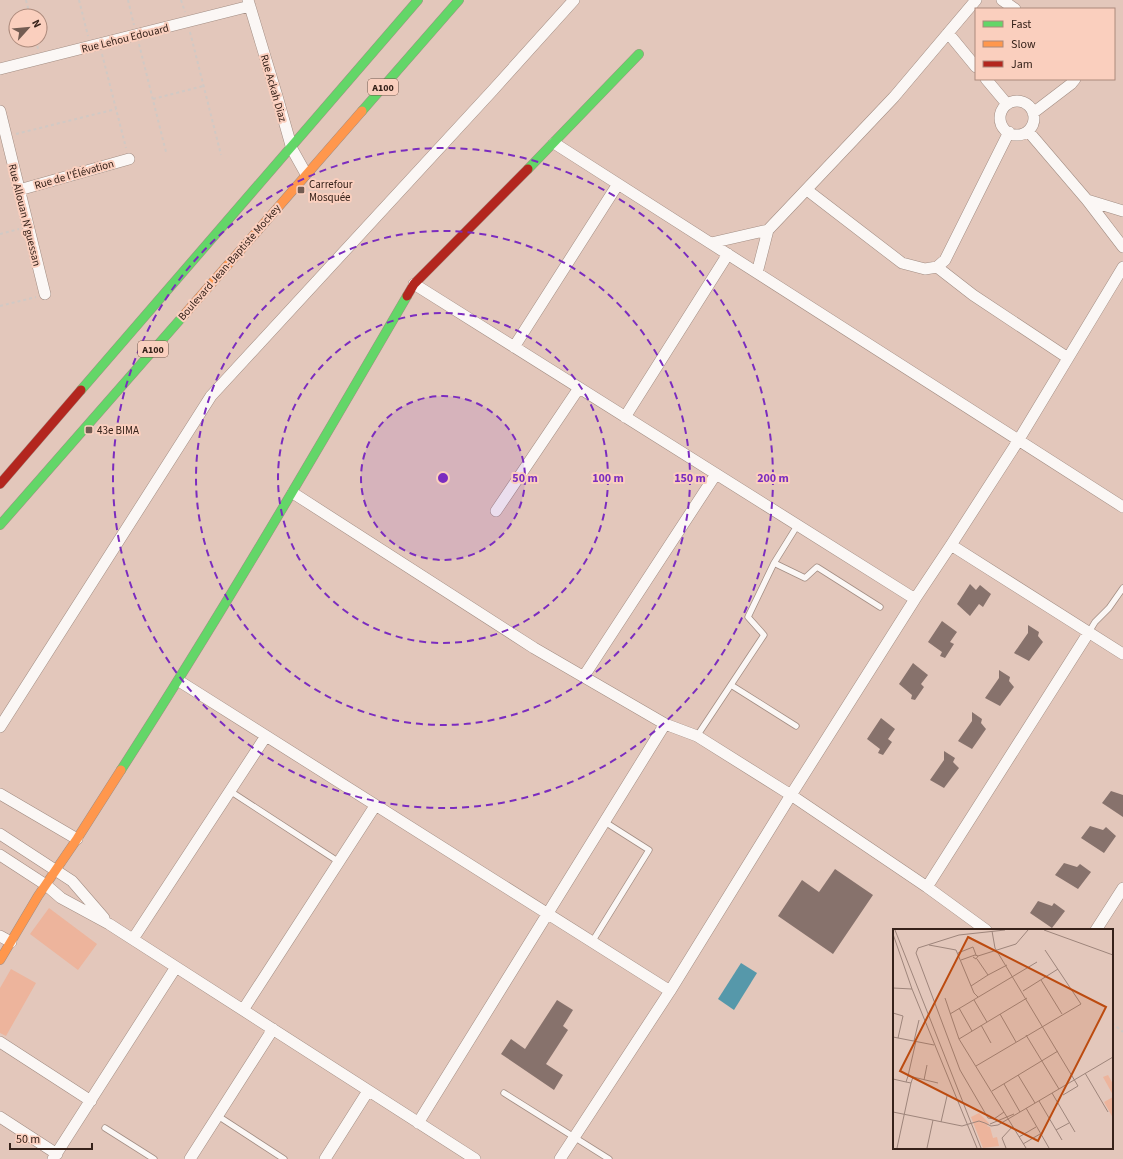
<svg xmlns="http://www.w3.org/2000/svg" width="1123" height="1159" font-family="'Source Sans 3',sans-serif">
  <rect width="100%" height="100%" fill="#e3c7bb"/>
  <path fill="#edb49c" d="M49,908l48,36 -19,26 -48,-36z
    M11,969l25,14 -30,53 -6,-3v-45z"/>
  <path fill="#5698aa" d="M741,963l16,10 -23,37 -16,-11z"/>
  <path fill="#87726c" d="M970,584l6,6 4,-5 11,9 -8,13 -4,-3 -9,12 -13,-12z
    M942,621l15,11 -7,10 4,2 -9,14 -5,-2 2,-4 -14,-10z
    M1028,625l11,7 -1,4 5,6 -14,19 -15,-8 14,-20z
    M913,663l15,12 -7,9 3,3 -9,13 -4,-1 1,-4 -13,-11z
    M999,670l11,7 -1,4 5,6 -14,19 -15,-8 14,-20z
    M972,712l10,7 -1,4 5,6 -14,20 -14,-8 14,-20z
    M881,718l14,11 -7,10 4,3 -9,13 -5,-2 2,-4 -13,-10z
    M944,751l11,7 -2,4 6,6 -15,20 -14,-8 14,-20z
    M1111,791l12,4v22l-21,-14z
    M1090,826l13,4 3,-3 10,9 -12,17 -23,-15z
    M1064,863l13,4 3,-3 11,8 -13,17 -23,-14z
    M835,869l38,26 -40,59 -55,-38 24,-36 17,12z
    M1038,901l14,5 2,-3 11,8 -13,17 -22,-15z
    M557,1000l16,10 -10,16 5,4 -22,34 17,11 -9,15 -53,-36 10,-15 14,10z"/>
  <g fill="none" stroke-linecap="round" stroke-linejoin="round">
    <defs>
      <path id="lane" d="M774,563l31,15 12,-11 63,40
        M1089,632l6,-10 14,-14 14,-20
        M731,685l65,41
        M697,736l67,-101 -16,-18 26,-54 23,-37
        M230,791l109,71
        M592,942l57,-92 -44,-28
        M504,1093l105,66
        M218,1116l66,43
        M105,1128l49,31"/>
      <path id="street" d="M248,0l29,96 15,53 14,25
        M1002,0l13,9
        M948,33l28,34
        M0,69l250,-63
        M986,79l21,25
        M1000 118a17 17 0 1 1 34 0a17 17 0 1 1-34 0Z
        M0,111l45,183
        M1033,113l38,-29 4,-5
        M1028,131l59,69 36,47
        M554,143l569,364
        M19,190l110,-31
        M807,190l95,73 23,6 12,-2 8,-7 64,-128
        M1087,200l36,11
        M711,243l57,-13
        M937,267l36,28 95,63
        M757,273l11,-43 126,-133 82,-97
        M414,284l501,315
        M514,347l104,-163
        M625,417l103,-163
        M293,493l241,155 131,76 32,12 94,59 136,92 59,43
        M496,511l83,-123
        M951,545l172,109
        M584,676l132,-202
        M179,681l491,310
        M0,727l211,-331 282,-306 81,-90
        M0,794l77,45
        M0,834l72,47 32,37
        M0,855l46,30 15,13 48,26 366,235
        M927,887l162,-255
        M1096,930l27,-42
        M0,936l11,6
        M133,939l133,-203
        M243,1010l132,-204
        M0,1042l91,59
        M0,1117l57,37
        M418,1123l247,-399
        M53,1159l123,-192
        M190,1159l83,-130
        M325,1159l43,-68
        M560,1159l110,-168 121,-196 124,-196 36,-54 67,-104 105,-174"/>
      <path id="fast" d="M362,111l97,-111
        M528,169l111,-115
        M81,390l337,-390
        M0,525l184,-210
        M121,770c100,-155 193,-314 286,-474"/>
      <path id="slow" d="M184,315l178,-204
        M0,960l38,-64 39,-57 44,-69"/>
      <path id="jam" d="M407,296l7,-12 114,-115
        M0,484l81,-94"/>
    </defs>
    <use href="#lane" stroke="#a28d83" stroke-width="7"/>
    <use href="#street" stroke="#a28d83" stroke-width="12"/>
    <use href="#fast" stroke="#a28d83" stroke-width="10"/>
    <use href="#slow" stroke="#a28d83" stroke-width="10"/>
    <use href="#jam" stroke="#a28d83" stroke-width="10"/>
    <path stroke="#d1c9c4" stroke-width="2" stroke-dasharray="3 3" stroke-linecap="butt" d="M26,0l4,16
      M79,0l9,36
      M128,0l6,25
      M181,0l4,12
      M190,32l31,123
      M36,40l2,9
      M139,44l27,108
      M102,54l24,94
      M153,99l50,-13
      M16,134l100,-25
      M0,234l19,-5
      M0,306l36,-9
      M1112,1023l11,9"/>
    <use href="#lane" stroke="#fbf7f5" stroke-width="5.5"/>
    <use href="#street" stroke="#fbf7f5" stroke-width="11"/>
    <use href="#fast" stroke="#63d668" stroke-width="9"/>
    <use href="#slow" stroke="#ff974d" stroke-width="9"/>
    <use href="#jam" stroke="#b3261e" stroke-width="9"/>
  </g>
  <circle cx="443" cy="478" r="82" fill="#7b2cbf" fill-opacity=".12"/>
  <g fill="none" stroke="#7b2cbf" stroke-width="2" stroke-dasharray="7 5">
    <circle cx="443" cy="478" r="82"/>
    <circle cx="443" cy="478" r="165"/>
    <circle cx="443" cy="478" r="247"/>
    <circle cx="443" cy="478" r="330"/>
  </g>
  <g fill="#735c52" stroke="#facfbe" stroke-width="1.5">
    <rect x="297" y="186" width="8" height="8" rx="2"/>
    <rect x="85" y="426" width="8" height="8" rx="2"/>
  </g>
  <g text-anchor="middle" stroke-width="4" stroke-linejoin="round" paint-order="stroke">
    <g fill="#facfbe" stroke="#71564b" stroke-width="1">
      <rect x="368" y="79" width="30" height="16" rx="3"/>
      <rect x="138" y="341" width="30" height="16" rx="3"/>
    </g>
    <g font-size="10" font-weight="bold" fill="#36221a">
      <text x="383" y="91">A100</text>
      <text x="153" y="353">A100</text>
    </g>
    <g font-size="11" fill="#36221a" stroke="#facfbe">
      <text transform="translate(125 38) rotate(-14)" y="4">Rue Lehou Edouard</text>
      <text transform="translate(274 88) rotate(74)" y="4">Rue Ackah Diaz</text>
      <text transform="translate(74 174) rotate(-16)" y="4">Rue de l'Élévation</text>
      <text transform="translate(25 215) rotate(76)" y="4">Rue Allouan N'guessan</text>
      <text transform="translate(229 262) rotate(-49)" y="4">Boulevard Jean-Baptiste Mockey</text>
    </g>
    <g font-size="11" fill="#36221a" stroke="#facfbe" text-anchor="start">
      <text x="309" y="188">Carrefour<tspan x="309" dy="13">Mosquée</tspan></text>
      <text x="97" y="434">43e BIMA</text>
    </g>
  </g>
  <g transform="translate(893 929)">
    <rect width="220" height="220" fill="#e3c7bb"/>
    <path d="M215,146l5,9v11l-10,-18zM220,168v21l-9,-16zM86,184l10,10 -2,3 3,1 3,11 4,-1 2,9 -16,2 -12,-31z" fill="#edb49c"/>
    <path fill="none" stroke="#9e857b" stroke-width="1" d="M2,1l86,218M151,1l69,25M99,2l3,17 83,138 -15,9M0,5l19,55 65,159M36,16l27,5 18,43 4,4M65,24l15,-6 3,8M85,27l38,-12 12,-14M68,31l14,-5 3,1 -2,3 -3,-2M95,46l19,-10M148,51l21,34M78,57l17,-11 -11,-16M0,59l19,1M130,62l35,-22M52,69l14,41 67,109M81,71l13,22M66,79l13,23M0,84l10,3 -5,22M57,85l87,-52M107,85l16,28M88,96l10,18M133,106l33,54M0,108l41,8M66,110l68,-41M21,112l5,-21M83,137l105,-62 -36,-54M192,144l23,39M125,146l17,28M15,147l8,-35M20,148l25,6M0,150l13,3 5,1 2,-6 -5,-1 -2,6M31,151l3,-15M111,155l16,28M99,162l66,-40M159,164l23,39M146,172l23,39M133,179l23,40M0,183l69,14 17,-5 6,2M111,183l-10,7 -6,-1 -28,-48 -44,-117 2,-5 41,-13 46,-5M48,193l6,-26M92,194l6,3 7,-1 115,-68M97,195l24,-10M163,201l13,-7M126,208l17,-10M130,215l17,-10M4,219l14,-65M34,219l6,-28M113,219l-4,-10 11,-12"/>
    <path fill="#bc4b10" fill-opacity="0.15" stroke="#bc4b10" stroke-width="2" d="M75,8l138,70 -68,134 -138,-70z"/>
    <rect width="220" height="220" fill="none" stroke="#36221a" stroke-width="2"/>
  </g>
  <circle cx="443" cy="478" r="6" fill="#7b2cbf" stroke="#facfbe" stroke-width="2"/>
  <g font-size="12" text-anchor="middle" font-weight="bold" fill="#7b2cbf" stroke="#facfbe" stroke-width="4" stroke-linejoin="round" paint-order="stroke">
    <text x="525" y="482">50 m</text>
    <text x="608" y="482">100 m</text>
    <text x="690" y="482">150 m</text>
    <text x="773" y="482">200 m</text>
  </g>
  <rect x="975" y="8" width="140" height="72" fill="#facfbe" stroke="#ac8a7c"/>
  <rect x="983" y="21" width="20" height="6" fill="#63d668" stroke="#ac8a7c"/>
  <text x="1011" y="28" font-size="12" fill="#36221a">Fast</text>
  <rect x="983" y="41" width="20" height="6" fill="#ff974d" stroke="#ac8a7c"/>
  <text x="1011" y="48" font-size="12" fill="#36221a">Slow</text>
  <rect x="983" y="61" width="20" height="6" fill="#b3261e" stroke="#ac8a7c"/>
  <text x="1011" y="68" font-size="12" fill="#36221a">Jam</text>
  <g transform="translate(28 28) rotate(63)"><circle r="19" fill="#facfbe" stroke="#ac8a7c"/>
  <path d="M0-3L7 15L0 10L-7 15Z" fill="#735c52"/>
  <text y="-6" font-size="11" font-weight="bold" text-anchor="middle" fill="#36221a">N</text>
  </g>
  <path d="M10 1143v6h82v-6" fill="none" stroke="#36221a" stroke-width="2"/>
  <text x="16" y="1143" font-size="12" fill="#36221a" stroke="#facfbe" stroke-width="3" paint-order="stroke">50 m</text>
</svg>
